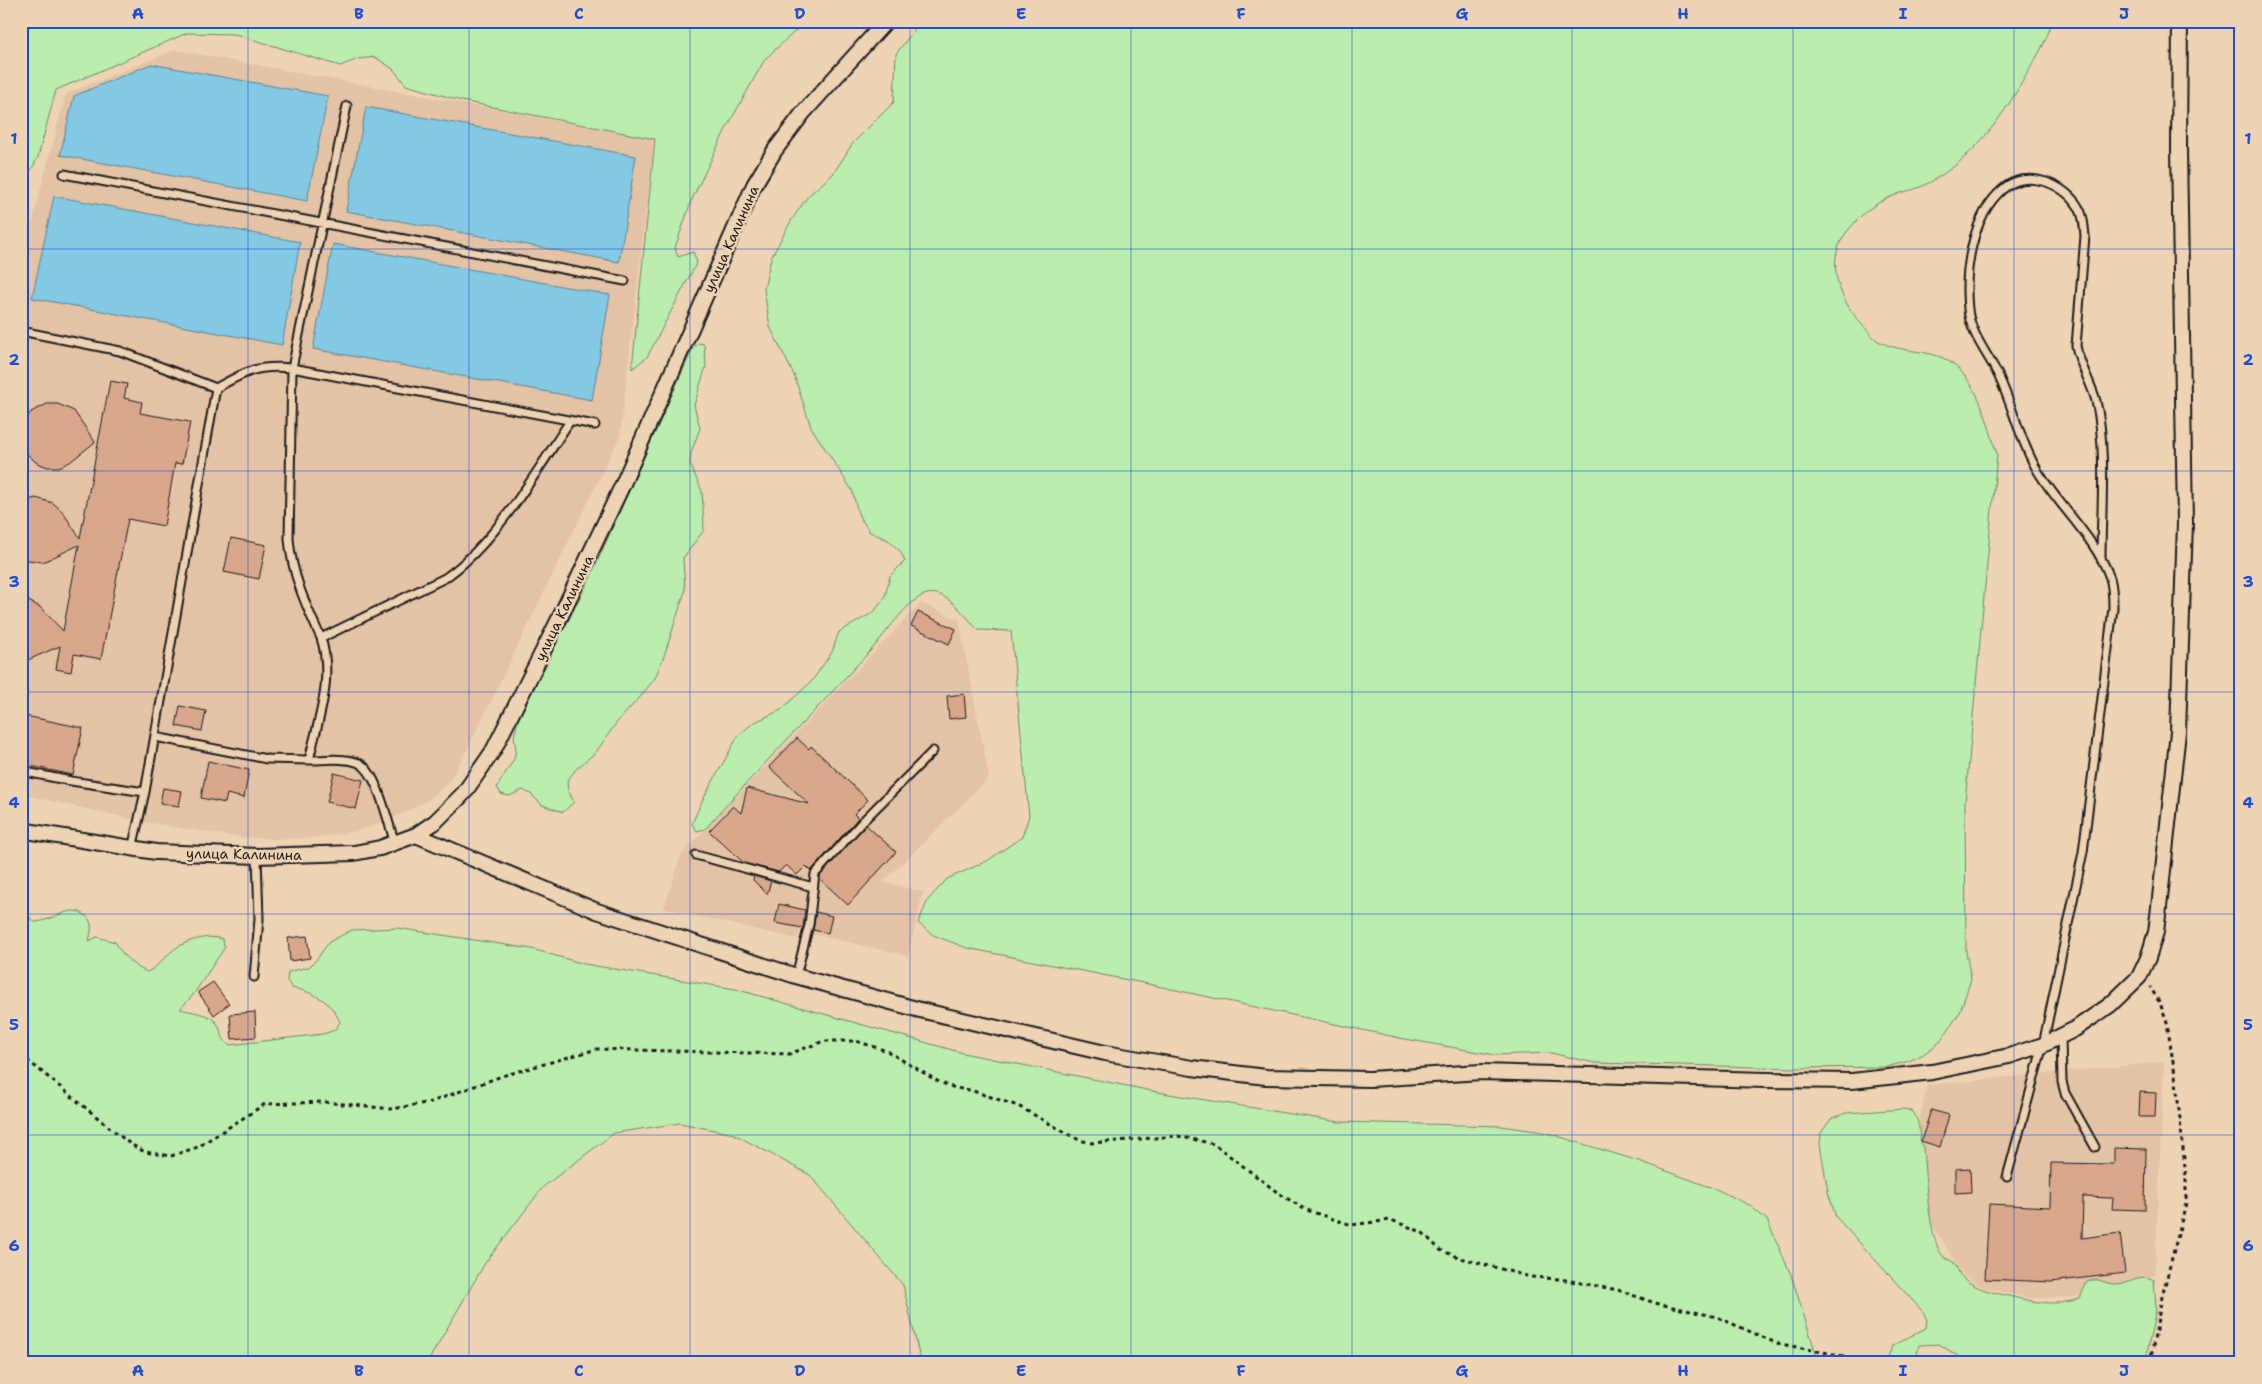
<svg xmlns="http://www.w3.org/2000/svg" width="2262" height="1384" font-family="'Shantell Sans',sans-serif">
  <rect width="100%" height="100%" fill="#eed3b5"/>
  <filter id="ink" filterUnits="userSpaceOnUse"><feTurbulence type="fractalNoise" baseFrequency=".02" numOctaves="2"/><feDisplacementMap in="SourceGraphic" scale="10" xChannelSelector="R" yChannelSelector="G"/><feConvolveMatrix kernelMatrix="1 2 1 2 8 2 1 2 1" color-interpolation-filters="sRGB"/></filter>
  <g filter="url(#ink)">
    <path fill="#e4c3a6" d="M175,50l479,89 -34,297 -153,314 -18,32 -24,20 -38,19 -30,10 -45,7 -37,1 -46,-3 -90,-15 -118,-27v-531l45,-169z
      M921,603l38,17 30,158 -106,104 40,10 -15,64 -108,-25 -3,8 -133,-31 17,-53z
      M2164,1062l-9,213 -82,22 -44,1 -47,-11 -18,-12 -36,-57 -11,-85 10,-48z"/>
    <path fill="#bbeeae" stroke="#6c8565" d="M21,21h785l-41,38 -39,70 -34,70 -17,49 3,9 15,-5 4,10 -50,95 -15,12 23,-230 -193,-38 -56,-16 -13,-16 -18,-12 -17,2 -18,7 -105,-32 -48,-1 -131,57 -18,67 -11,21 -6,17z
      M921,21h1131c-5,19 -14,34 -24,51 -26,46 -55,88 -103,113 -10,5 -22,6 -32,11 -21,8 -34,20 -47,37 -23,31 -5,70 19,95 4,4 8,10 13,13 23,13 52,7 72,21 29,20 38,62 47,93l-32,348 1,149 5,27 -11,33 -20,30 -18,13 -13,6 -23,6 -88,1 -203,-5 -44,-10 -56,2 -95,-17 -252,-54 -181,-36 -34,-13 -15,-12 10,-23 19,-21 40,-18 35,-24 7,-21 -18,-185 -33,-1c-12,-13 -33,-44 -54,-35 -18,7 -39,40 -53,55 -55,60 -112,118 -166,179l-8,2 -5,-7 9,-21 37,-67 15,-13 28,-13 31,-29 20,-29 7,-20 35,-20 11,-15 5,-21 15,-15 -5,-10 -12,-11 -18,-8 -11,-16 -7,-26 -41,-63 -17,-52 -24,-48 -6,-38 7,-31 20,-37 17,-25 25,-22 20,-31 41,-41 2,-48z
      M699,343l5,1 2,22 -12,39 6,23 -9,25 -1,11 12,27 2,39 -21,28 2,33 -21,65 -9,22 -14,18 -24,26 -21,30 -20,17 -9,12 1,10 6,11 -11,10 -21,-7 -11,-11 -8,-4 -14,6 -8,-2 -4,-7 17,-28 2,-9 -2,-14 5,-18 70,-138 104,-232z
      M21,905l5,9 8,8c19,0 37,-20 52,-6 8,7 5,16 3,25l8,-4 18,5c9,15 16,23 32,30 11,-5 15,-13 24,-20 12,-11 36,-18 51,-13l3,8 -32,48 -13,14c10,3 27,4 35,12 7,7 5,18 14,24l94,-11 12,-4 5,-8c-9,-21 -26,-30 -48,-34l-5,-7 1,-9 21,-5 8,-8 12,-17 23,-12 45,-2 135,21 52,15 151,25 228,64 194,39 182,30 162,4 43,6 98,30 76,28 31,15 18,15 24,55 28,88h-898l-18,-78 -93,-110 -76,-41 -54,-11 -66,10 -71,54 -58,76 -54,93 -1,7h-409z
      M1905,1109l8,3c9,12 4,24 10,36 2,22 6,95 20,108 3,3 7,4 10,6 5,5 5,12 10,16 14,12 33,15 50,19 21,5 46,10 67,1l7,-16c14,-6 15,2 28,2 15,0 24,-12 39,-4l2,29 -11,54h-176l-30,-19 -20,1 -2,10 3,8h-34l6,-17 34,-18 1,-8 -3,-7 -88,-96 -8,-25 -8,-48 1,-11 10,-14 15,-6z"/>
    <path fill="#84cae5" stroke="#5a8495" d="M151,64l177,32 -21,105 -247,-46 14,-59z
      M366,107l270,49 -17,106 -273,-51z
      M54,196l246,46 -18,103 -250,-47z
      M333,244l277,51 -18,105 -279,-51z"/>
    <path fill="#d9a88c" stroke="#1c1c1c" d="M110,381l17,3 -3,14 18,4 -2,11 50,9 -8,42 -7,-1 -11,63 -36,-7 -27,140 -27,-5 -3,18 -15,-3 4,-23 -39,17v-66l19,10 23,24 16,-86 -36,17 -22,-3v-57l15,-4 17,5 9,8 18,27z
      M47,404h11l16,7 21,31 -25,20 -11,5h-11l-11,-4 -9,-8 -6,-10 -1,-12 3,-11 7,-10z
      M231,538l35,7 -7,34 -35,-7z
      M918,612l38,17 -7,15 -38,-18z
      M964,694l2,23 -17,2 -2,-23z
      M180,706l26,5 -4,20 -26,-5z
      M21,715l62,13 -10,47 -52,-11z
      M797,738l12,11 2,-3 57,54 -14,14 4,4 -47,53 -5,-5 -9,9 -11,-10 -7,7 -35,-9 -35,-32 24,-25 8,7 6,-25 62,16 -40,-37z
      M208,761l41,9 -5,28 -17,-4 -2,9 -24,-5z
      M334,773l29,7 -7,29 -29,-7z
      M163,788l19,3 -3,15 -19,-3z
      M866,825l30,27 -48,53 -28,-26v-3z
      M754,876l17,5 -4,13 -14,-14z
      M779,904l26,6 -2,18 -28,-5z
      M816,912l16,4 -4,17 -15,-3z
      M307,936l3,22 -20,3 -2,-23z
      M213,982l16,22 -15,11 -16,-23z
      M255,1012l1,25 -24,2 -2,-25z
      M2140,1092l16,1 -1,24h-16z
      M1931,1110l18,5 -9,32 -19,-6z
      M2114,1148l32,1 -1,61 -33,-1 1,-11 -30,-1 -1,41 38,-5 5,40 -74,9 -66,-3 4,-75 61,3 1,-44 63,1z
      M1970,1168l1,24 -16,1v-24z"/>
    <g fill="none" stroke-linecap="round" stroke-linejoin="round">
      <defs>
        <path id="service" d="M64,174l561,107
          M21,331l99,20 96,37
          M321,638c-15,-32 -29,-63 -32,-99l3,-171 303,57
          M155,737l112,22 42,1
          M21,771l50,10 74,11
          M395,843c-7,-19 -17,-71 -36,-80 -14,-6 -35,-3 -50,-3 9,-40 25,-81 12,-122l124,-60c50,-34 91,-106 125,-157
          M132,849l13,-57 71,-404c31,-17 40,-23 76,-20l55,-262
          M696,855l117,32
          M796,976l13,-51 6,-51 47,-52 71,-71
          M254,977l5,-58 -2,-63
          M2061,1036l1,46 3,11 30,54
          M2007,1177l36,-132 40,-193 30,-244c0,-10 0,-20 -3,-30 -14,-40 -53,-73 -74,-110 -16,-28 -23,-61 -37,-91 -10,-22 -29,-43 -31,-68 -4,-38 4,-94 35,-120 24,-21 64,-5 77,21 4,8 4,17 5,26l-9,110c4,20 15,36 20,55 11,45 5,110 5,158"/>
        <path id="minor" d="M21,830l135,22 101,4 97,-3 26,-5 36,-13 19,-13 29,-29 29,-42 68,-136 61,-129 132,-301 21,-35 28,-37 83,-92
          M416,835l181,76 199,65 124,34 185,43 87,15 74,9 104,2 111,-7 285,8 86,1 80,-9 77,-16 34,-11 32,-16 35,-24 29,-28 9,-19 8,-26 3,-25 19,-175 7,-209 -6,-375 1,-127"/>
      </defs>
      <use href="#service" stroke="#1c1c1c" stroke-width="11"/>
      <use href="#minor" stroke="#1c1c1c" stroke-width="18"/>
      <path stroke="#1c1c1c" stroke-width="3" stroke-dasharray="4 4" stroke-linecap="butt" d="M21,1055l109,89 15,8 26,4 27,-9 67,-43 59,-2 68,7 39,-7 71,-26 95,-27 192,5 35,-13h32l31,10 52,31 16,6 15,2 48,16 61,34 13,3 86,-7 36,8 63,48 27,17 26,9 22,7 39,-5 31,12 18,18 21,8 69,19 30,2 58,11 37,13 62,14 59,26 67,13 11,7
        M2150,1363l12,-66 24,-94v-25l-10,-97 -9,-58 -7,-20 -10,-16"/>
      <use href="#service" stroke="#eed3b5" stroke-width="7"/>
      <use href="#minor" stroke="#eed3b5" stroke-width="14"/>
    </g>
  </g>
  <path fill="none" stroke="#1d4ed8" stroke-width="1" stroke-opacity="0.55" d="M248,21v1342M469,21v1342M690,21v1342M910,21v1342M1131,21v1342M1352,21v1342M1572,21v1342M1793,21v1342M2014,21v1342M21,249h2220M21,471h2220M21,692h2220M21,914h2220M21,1135h2220"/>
  <g text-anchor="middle" stroke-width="5" stroke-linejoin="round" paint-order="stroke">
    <g font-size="14" fill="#1c1c1c" stroke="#eed3b5">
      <text transform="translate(731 239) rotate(-66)" y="5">улица Калинина</text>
      <text transform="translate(564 608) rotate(-64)" y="5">улица Калинина</text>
      <text transform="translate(244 854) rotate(1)" y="5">улица Калинина</text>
    </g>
  </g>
  <rect width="2262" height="1384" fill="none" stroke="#eed3b5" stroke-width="55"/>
  <rect x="28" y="28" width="2206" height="1328" fill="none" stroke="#1d4ed8" stroke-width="2"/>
  <g font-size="16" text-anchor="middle" font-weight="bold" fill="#1d4ed8">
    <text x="138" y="19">A</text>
    <text x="359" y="19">B</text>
    <text x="579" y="19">C</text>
    <text x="800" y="19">D</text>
    <text x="1021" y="19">E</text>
    <text x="1241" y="19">F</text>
    <text x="1462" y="19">G</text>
    <text x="1683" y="19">H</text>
    <text x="1903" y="19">I</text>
    <text x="2124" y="19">J</text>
    <text x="14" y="144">1</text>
    <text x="2248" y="144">1</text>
    <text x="14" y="365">2</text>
    <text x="2248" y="365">2</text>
    <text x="14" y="587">3</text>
    <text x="2248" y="587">3</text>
    <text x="14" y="808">4</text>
    <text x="2248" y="808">4</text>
    <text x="14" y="1030">5</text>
    <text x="2248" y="1030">5</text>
    <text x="14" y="1251">6</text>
    <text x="2248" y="1251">6</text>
    <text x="138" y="1376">A</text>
    <text x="359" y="1376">B</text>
    <text x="579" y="1376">C</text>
    <text x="800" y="1376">D</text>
    <text x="1021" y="1376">E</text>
    <text x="1241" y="1376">F</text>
    <text x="1462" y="1376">G</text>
    <text x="1683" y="1376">H</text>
    <text x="1903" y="1376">I</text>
    <text x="2124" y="1376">J</text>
  </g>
</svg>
